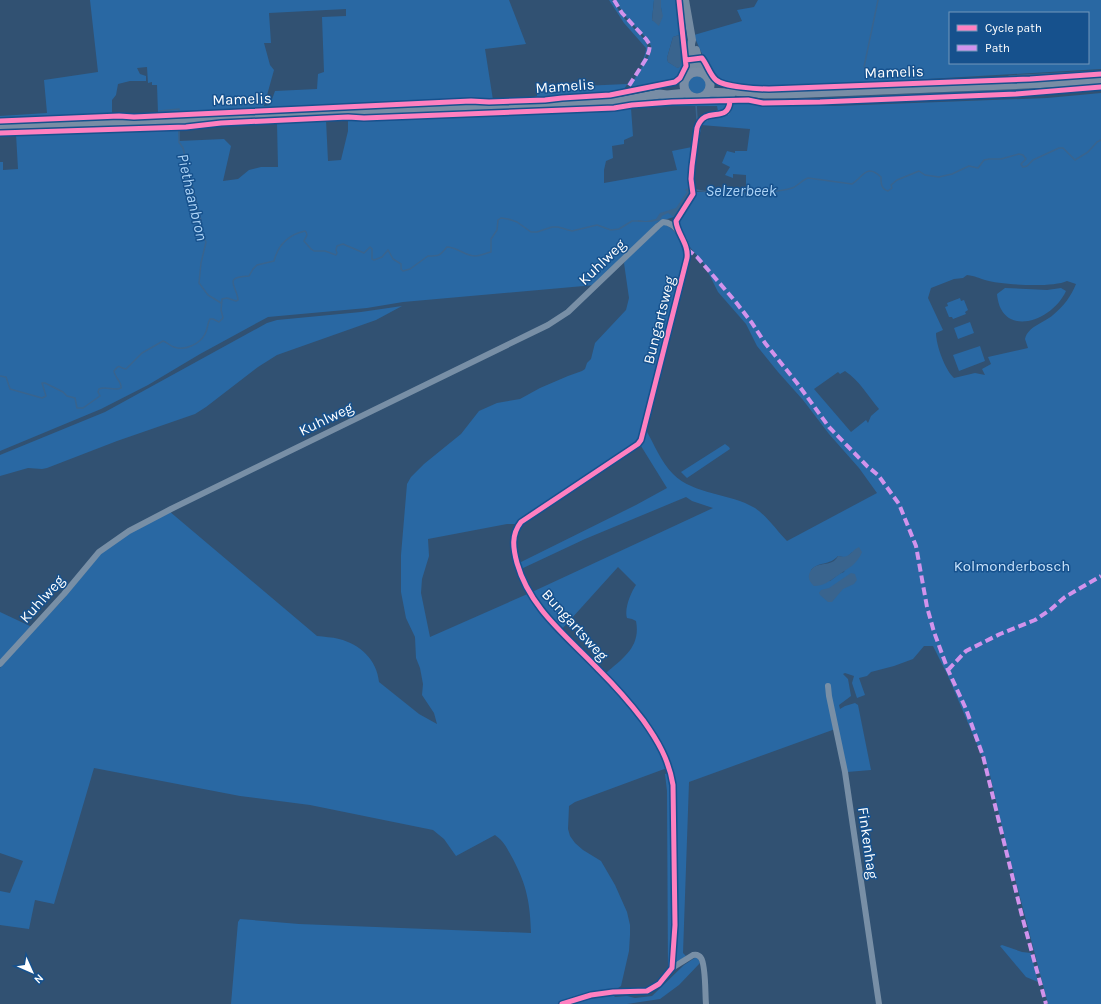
<svg xmlns="http://www.w3.org/2000/svg" width="1101" height="1004" font-family="Karla,sans-serif">
  <rect width="100%" height="100%" fill="#315172"/>
  <path fill="#2968a3" fill-rule="evenodd" d="M90,0h419l17,44 -41,5 8,51 -22,-2 -123,6 1,15h15l221,-7 3,-1 36,-3 1,-4 55,-9 15,5h6l13,-6h14l-1,14 -3,3h-6l-1,-5h-67l-19,2 2,28 -9,4v4l-12,2 1,12 -7,3 -2,9v13l73,-13 -5,-19 20,-4 -4,43 4,1 -5,11 -10,14 -19,6 -63,63 -192,17 -36,6 -99,9 -68,37 -52,31 -47,24 -101,42v-289h3v8l15,-1 -2,-35 -16,1v-19l47,-3 -3,-33 54,-8zM346,9v7l-24,1 2,55 -6,2 -1,15 -42,2 -5,14 -6,1 10,-36 -4,-5 -6,-22h7l-2,-30zM147,67l1,16 4,-1v3h5l1,28 -46,2v-15l4,-5 2,-11 12,-3h16v-5l-6,-2 -3,-6zM348,119v12l-7,29 -13,1 -2,-41zM277,123l1,44h-17l-12,3 -11,9 -15,2 8,-35 -7,-7 -45,2 -1,-13 42,-3z
    M609,0h3l12,18 21,22 2,5 1,6 -3,7 -23,34 -15,3 -74,4v-2l4,-1v-8l90,-4c7,-10 19,-24 19,-36l-22,-25z
    M615,0h39l-2,20 7,4c5,-11 1,-13 2,-24h15l7,64c-1,8 -6,16 -14,18l-1,-2 -3,1 -3,3 -31,6 3,-3 -4,-1 18,-29 3,-5v-6l-4,-7 -21,-22zM679,35l2,28 -3,5 -10,-6 -1,-4 6,-21z
    M758,0h343v69l-242,14 -16,2 -74,2 -44,-5c-15,-9 -25,-31 -31,-47l48,-14 -5,-11 17,-3zM950,13h138v50h-138z
    M688 85a9 9 0 1 1 18 0a9 9 0 1 1-18 0Z
    M1101,93v911h-53l-42,-160 -16,-69 -7,-19h-1l-34,-80 -15,-30h-9l-11,13 -19,7 -23,6 -4,4 -8,2 6,17 -8,3 -5,-15 2,-7 -9,-3 -2,1 5,5 3,17 -12,9 1,4 5,-3 10,-3 3,2 13,65 -24,2 -9,-44 -149,54 -6,171 3,3 -8,9 -2,-4 1,-159c-1,-13 -2,-25 -6,-37 -11,-36 -41,-64 -65,-92 17,-15 35,-26 30,-52l-4,-2 -5,-1c-3,-9 4,-26 9,-33l-18,-18 -56,62 39,44 19,24 20,23 11,14 16,34 -92,34 -6,4 -1,23 2,7 5,7 8,7 18,11 14,24 12,27 3,13v10l-1,16 -8,35 -10,7 4,4 12,-1 8,2 17,-2 32,-31 12,-8 2,1 2,5 -21,22 -19,14 -33,5h-396l7,-82 2,-3 59,5 232,9c-1,-30 -4,-47 -18,-74 -6,-10 -8,-17 -18,-24l-39,21 -12,-17 -11,-9 -123,-25 -70,-9 -146,-28 -40,136 -19,-4 -6,29 -29,-4v-34l10,2 13,-32 -23,-8v-185l35,-40 26,-26 40,-49 29,-20 39,-22 148,125c7,1 15,1 22,3 21,5 38,21 40,43l40,32 18,10 -3,-11 -12,-18 1,-11 -3,-16 -4,-10 -1,-21 -9,-19 -5,-26v-37l6,-71 4,-7 13,-13 37,-30 18,-23 18,-8 23,-4 20,-11 28,-12 14,-5 3,-2 2,-6 4,-4 4,-16 31,-33 3,-12 -5,-35 2,-3 38,-36c11,5 20,18 22,30l-40,176c8,14 15,32 27,44 21,21 57,19 82,34 12,8 22,23 32,33l90,-48 -18,-25 -30,-34 -26,-34 -25,-28 -21,-26 -11,-22 -28,-32 -14,-28 -15,-18 -10,-22 -1,-3 15,-24 2,-5h51v-17l-13,-1v4l-8,-3 5,-8 -8,-4 5,-12 8,2v-2h12l3,-22 -49,-4c11,-12 21,-3 32,-18v-5l51,4h51l212,-8zM967,275c9,1 11,3 18,5 17,5 67,8 82,1l9,3c-5,12 -12,22 -23,31 -9,8 -25,11 -28,24l3,9 -40,9 3,7 -9,5 3,6 -10,-2 -21,5c-9,-8 -18,-33 -18,-45l7,-3 -15,-32 3,-10 23,-9 9,-1zM845,371c14,9 23,25 34,38l-8,7 -3,7 -2,-3 -15,12 -37,-43 24,-17 2,2zM641,446l26,42 -31,17 -117,58 2,6 64,-30 101,-42 6,4 21,7 -181,84 -102,45 -9,-44 1,-14 7,-23 -1,-17 79,-15h10l46,-32 38,-20zM852,552l-8,20 -5,2 -9,7 -19,-11c8,-9 18,-4 27,-14 8,2 9,2 14,-4z
    M1005,288l42,2 14,-2 5,3c-14,31 -65,48 -69,3z
    M960,298l1,3 3,-1 4,10 -3,2 1,2 -13,5 -1,-2h-3l-4,-10 3,-1 -1,-3z
    M402,306l-26,14 -99,35 -19,12 -52,40 -11,7 -78,27 -70,27 -5,1 -14,-1 -28,8v-21l105,-43 162,-89 10,-3 84,-8z
    M970,322l4,11 -16,6 -4,-11z
    M980,346l5,15 -26,10 -6,-16z
    M725,444l4,3 1,2 -43,29 -6,-6z
    M0,612l32,15 -32,35z
    M668,773l3,9 2,101 -1,80 -4,11 -1,-183 -2,-17z
    M1002,945l20,7 9,1 7,29 -12,-5 -26,-31z"/>
  <path fill="#39648e" d="M654,0h7v8l2,8 -4,10 -7,-6z
    M679,35l2,28 -1,4 -3,1 -9,-6 -1,-4 6,-21z
    M688,188l19,3 -1,1 -11,-1 -4,1 -14,24 -3,1 -6,-4 -6,3 -2,4 -9,2h-13v-2l8,1 10,-2 4,-6 16,-5 11,-16 -2,-2z
    M859,547l3,5c-5,13 -14,16 -25,24 -7,5 -14,10 -23,10 -4,-4 -7,-8 -4,-14 5,-10 16,-6 24,-11 1,-1 3,-3 4,-5 12,3 11,-4 21,-9z
    M851,573l4,1 2,6 -3,4 -11,5 -11,13h-4l-8,-7 -1,-2 2,-3 8,-2z"/>
  <g fill="none" stroke-linecap="round" stroke-linejoin="round">
    <path stroke="#39648e" stroke-width="1.5" d="M864,67l14,-67
      M1009,76l54,-3
      M1062,80l1,-7 38,-2
      M787,100l273,-12 1,-2
      M696,104l1,15
      M159,111l20,-2v2
      M179,129v13l4,6 18,73 1,13 4,8 -5,21 -2,20 9,12 13,8
      M705,192c11,0 21,-2 32,-2 3,0 5,2 9,3 7,1 39,-2 46,-5 6,-2 10,-8 16,-10l44,6c11,-7 14,-21 29,-7 0,6 0,12 7,14l4,-3 -1,-3 6,-5 22,-9 6,4 14,2 13,-3 17,-8 9,2 6,-8 5,-1h12l18,-5 4,1 3,4 -5,5 2,3 4,-1 6,-6 26,-12h4l12,12 13,-8 9,-10 4,-2
      M0,376l6,1 4,12 32,9 4,-2 -4,-13h3l18,9 4,4 8,2 2,10h6l17,-12 -2,-4 1,-3c7,-3 15,2 22,-1 1,-6 -6,-10 -7,-17 6,-8 5,-3 12,-2l16,-16 21,-12c4,1 7,5 11,6 11,4 26,-3 31,-13 3,-5 2,-10 5,-15h3l6,3 4,-4 -2,-8 1,-11 5,-1 9,3 2,-1c-1,-14 -16,-23 11,-24l4,-7 4,-4 17,-4c4,-16 13,-26 31,-30l1,1 1,3 -3,6 7,8 3,2h11l11,4 1,-2 -1,-3 1,-4 6,-2 21,9 6,-6 2,2v10l2,1 8,-3 6,-7 5,9 8,5v5l2,2 7,-2 18,-13c12,0 11,0 19,-9 10,0 18,9 28,9 6,0 10,-3 16,-4v-13l6,-9 1,-10 3,-2 7,1 9,3 14,10h6l15,-5h6l14,4 25,-6 14,5 8,-1 13,-8h8"/>
    <path stroke="#788fa6" stroke-width="6" d="M691,184l2,-30 6,-32 12,-7 16,-3 2,-4 4,-17
      M0,664l64,-70 35,-42 30,-21 42,-22 377,-184 20,-13 90,-86 5,-4c13,0 25,21 25,33l-47,185 -3,4 -117,78c-10,13 -8,26 -4,41 13,46 50,73 82,107 15,15 31,33 44,50 15,21 26,40 30,65l2,140 -3,43 -13,16 -12,7 -34,1 -22,3 -29,9
      M828,686l1,10 16,76 34,232
      M672,968l21,-13c4,-1 6,0 8,3 5,7 4,37 5,46"/>
    <path stroke="#748ba2" stroke-width="8" d="M685,0l7,40c-4,10 3,22 0,33
      M696,50l6,22"/>
    <path stroke="#788da5" stroke-width="9" d="M684 85a13 13 0 1 1 26 0a13 13 0 1 1-26 0Z
      M708,92l20,1 5,-2 32,3h20l316,-13
      M0,128l609,-26 14,-1 36,-7 8,1 20,-2"/>
    <path stroke="#d193ec" stroke-width="4" stroke-dasharray="8 4" stroke-linecap="butt" d="M614,0l8,13 24,26 4,6 -1,6 -3,8 -21,33
      M687,249l10,8 38,44 17,22 13,20 32,40 32,44 38,39 11,9 21,29 17,42 11,61 7,25 14,38 18,39 17,47 39,160 24,88
      M948,670l18,-19 34,-17 35,-14 15,-10 15,-13 36,-21"/>
    <defs>
      <path id="cycleway" d="M686,60l16,-2c5,6 8,17 14,22 8,7 42,9 53,9l261,-10 71,-5
        M0,121l119,-5 15,1 337,-16 18,1 56,-2 17,-2 48,-3 65,-13 5,-4 6,-12 -7,-66
        M0,133l186,-6 35,-4 127,-6 16,1 250,-10 18,-3 40,-3 76,-2 15,3 57,-1 196,-8 85,-7
        M562,1004l29,-9 22,-3 34,-1 12,-7 13,-16 3,-43 -2,-140c-4,-25 -15,-44 -30,-65 -13,-17 -29,-35 -44,-50 -32,-34 -69,-61 -82,-107 -4,-15 -6,-28 4,-41l117,-78 3,-4 46,-182c2,-14 -10,-24 -11,-37l17,-27 -2,-15 1,-13 5,-38c8,-24 31,-3 33,-27"/>
    </defs>
    <use href="#cycleway" stroke="#16518d" stroke-width="8"/>
    <use href="#cycleway" stroke="#ff80c0" stroke-width="5"/>
  </g>
  <g text-anchor="middle" stroke-width="3" stroke-linejoin="round" paint-order="stroke">
    <g font-size="15" fill="#fff" stroke="#16518d">
      <text transform="translate(894 72) rotate(-2)" y="5">Mamelis</text>
      <text transform="translate(565 86) rotate(-4)" y="5">Mamelis</text>
      <text transform="translate(242 99) rotate(-2)" y="5">Mamelis</text>
      <text transform="translate(602 262) rotate(-44)" y="5">Kuhlweg</text>
      <text transform="translate(659 320) rotate(-76)" y="5">Bungartsweg</text>
      <text transform="translate(326 419) rotate(-26)" y="5">Kuhlweg</text>
      <text transform="translate(42 599) rotate(-48)" y="5">Kuhlweg</text>
      <text transform="translate(575 625) rotate(48)" y="5">Bungartsweg</text>
      <text transform="translate(868 843) rotate(82)" y="5">Finkenhag</text>
    </g>
    <g font-size="15" fill="#c7e2fb" stroke="#16518d">
      <text x="1012" y="571">Kolmonderbosch</text>
    </g>
    <g font-size="16" font-style="italic" fill="#acd3f6" stroke="#16518d">
      <text x="741" y="196">Selzerbeek</text>
      <text transform="translate(193 197) rotate(77)" y="6">Piethaanbron</text>
    </g>
  </g>
  <rect x="949" y="12" width="140" height="52" fill="#16518d" stroke="#7397bb"/>
  <rect x="957" y="25" width="20" height="6" fill="#ff80c0" stroke="#7397bb"/>
  <text x="985" y="32" font-size="12" fill="#ffffff">Cycle path</text>
  <rect x="957" y="45" width="20" height="6" fill="#d193ec" stroke="#7397bb"/>
  <text x="985" y="52" font-size="12" fill="#ffffff">Path</text>
  <g transform="translate(32 972) rotate(135)" stroke="#16518d" stroke-width="3" paint-order="stroke">
  <path d="M0-3L7 15L0 10L-7 15Z" fill="#ffffff"/>
  <text y="-6" font-size="11" font-weight="bold" text-anchor="middle" fill="#ffffff">N</text>
  </g>
</svg>
